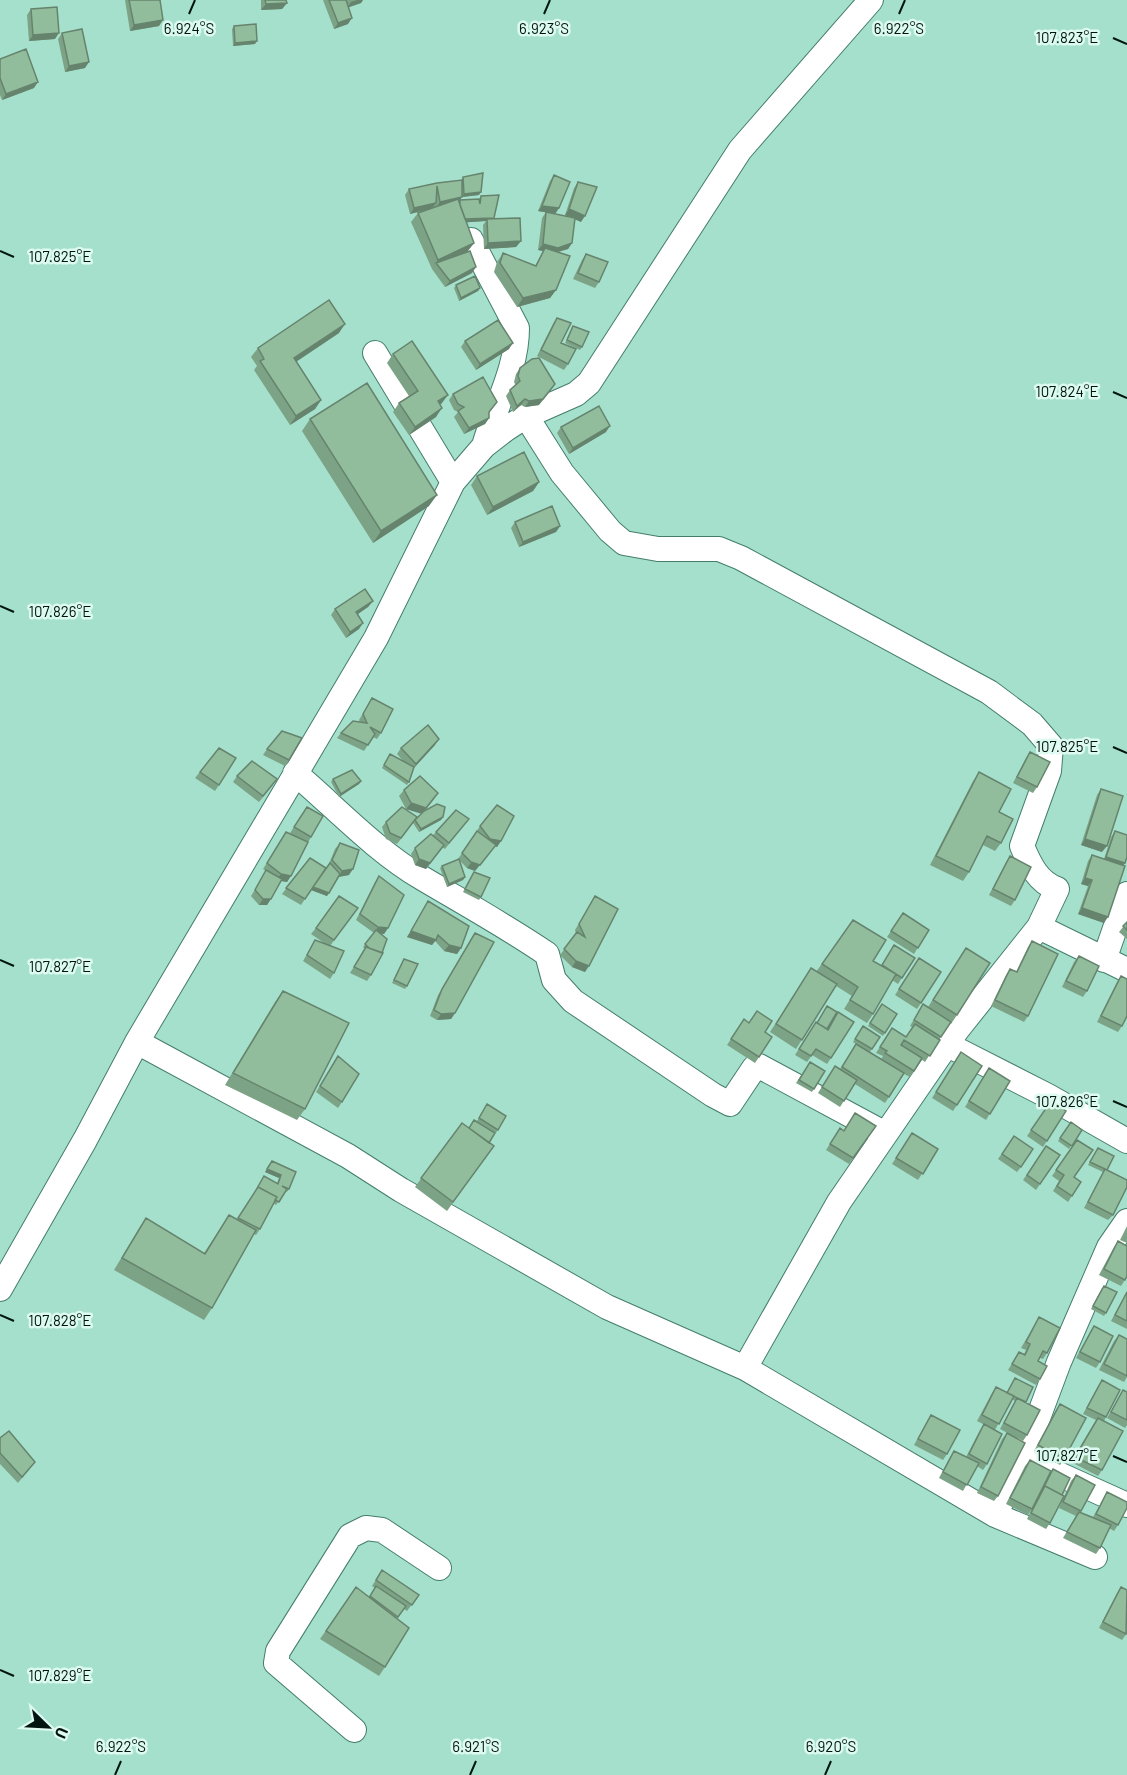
<svg xmlns="http://www.w3.org/2000/svg" width="1127" height="1775" font-family="Barlow,sans-serif">
  <rect width="100%" height="100%" fill="#a5e0cd"/>
  <g fill="none" stroke-linecap="round" stroke-linejoin="round">
    <defs>
      <path id="minor" d="M471,240l46,88c0,42 -22,78 -33,118
        M375,353l78,129
        M526,416l36,57 48,58 14,12 34,6h61l22,9 248,134 43,32 19,22 -2,25 -27,75c8,19 16,36 35,43l-18,38 -82,103 -118,172 -94,166
        M295,773c41,35 81,78 127,105 42,25 84,48 125,76l7,26 19,21 140,94 17,9 24,-36 5,-2 121,65
        M1039,927l88,43
        M1104,960l23,-66
        M137,1042l211,114 53,34 206,117 138,61 250,147 28,-57 104,47
        M948,1045l100,51 79,45
        M0,1289l85,-149 52,-98 239,-404 77,-156 31,-36 22,-17 20,-13 50,-22 13,-11 151,-233 131,-150
        M1023,1458l36,-96 50,-115 18,-26
        M995,1515l100,42
        M354,1730l-78,-67 2,-12 72,-115 16,-8 16,2 57,38"/>
    </defs>
    <use href="#minor" stroke="#447d6c" stroke-width="26"/>
    <use href="#minor" stroke="#fff" stroke-width="24"/>
  </g>
  <path fill="#7da386" d="M125,0h35l-1,26 -29,5z
    M261,0h25l1,3 -5,6 -21,1z
    M323,0h40l-2,3 -13,4v17l-14,5z
    M31,9l24,30 -26,2 -2,-26z
    M234,26l21,18 -22,2 -1,-17z
    M62,33l23,35 -20,4 -7,-33z
    M0,59l34,29 -32,12 -2,-5z
    M554,175l5,33 -4,6 15,3 -5,-2 9,-27 4,-6 3,40 -6,-3 -3,24 -4,6 -10,3 -2,38 -6,8 -33,9 -23,-35 3,-10 6,-9 32,13 8,-15 -5,-1 4,-32 4,-6 -8,-1 12,-30z
    M463,177l16,18 -17,2v-2l-2,5 19,-1 2,-3 12,23 28,22 -5,6 -32,2 -1,-24 3,-4 -20,1 8,21 -7,9 5,21 -27,14 -13,-18 -21,-47 7,-9 9,-3 -17,4 -5,-19 4,-6 52,-9z
    M586,254l13,28 -4,6 -22,-9 9,-19z
    M456,285l24,3 -2,3 -19,10 -5,-13z
    M557,318l4,25 7,21 -4,6 -27,-14 16,-32z
    M573,326l9,21 -2,3 -15,-7z
    M339,333l-43,29 25,38 -6,9 -25,16 -36,-55 3,-4 -6,-9 7,-9z
    M465,341l44,8 -33,21 -15,-23z
    M393,354l49,49 -2,2 -4,12 -27,18 -16,-23 6,-9 10,-7 -22,-33z
    M520,368l19,37 -14,2 -4,-2 -8,7 -7,-16 4,-6 6,-4 -2,-4 2,-8z
    M453,394l44,8 -8,11v5l-4,6 -21,10 -10,-17 4,-5 -4,-2 -5,-10z
    M310,419l119,87 -56,37 -71,-112z
    M561,427l45,5 -37,22 -12,-21z
    M477,476l62,6 -6,9 -46,24 -16,-30z
    M515,522l45,4 -4,6 -37,15 -8,-19z
    M373,601l-5,6 -10,7 1,15 -13,9 -15,-23 4,-6z
    M372,698l9,35 -4,6 -4,-2 -9,14 -27,-13 4,-5 19,-11 -1,-2z
    M435,745l-21,23 -5,14 -2,3 -25,-17 8,-14 14,8 -7,-8 4,-6z
    M219,748v37l-4,6 -20,-13z
    M267,749l22,11 -4,6 -22,-11z
    M1030,752l7,35 -4,6 -20,-10 13,-25z
    M979,772l22,71 -6,8 -12,-6 -14,27 -6,9 -33,-16 43,-84z
    M237,776l36,9 -14,17 -26,-20z
    M333,779l28,2 -2,3 -20,13 -8,-15z
    M1101,789l1,63 -21,-7 16,-50z
    M404,790l21,20 18,7 -2,3 -22,12 -6,-9 -16,21 -11,-5 -4,-12 4,-5 29,-2 7,-7 -16,-4 -7,-13z
    M307,807l4,30 -24,45 -6,-1 -14,24h-8l-8,-9 15,-25 -3,-2 23,-37 10,5 -6,-4z
    M469,819l-24,30 -3,-2 -16,22 -11,-4 -4,-11 4,-6 18,-13 3,-3z
    M480,826l21,15 -4,6 -2,-1 -20,25 -8,-3 -9,-9z
    M1115,831l8,34 -19,58 -26,-9 10,-28 -7,-2 7,-23 4,-6 12,4 7,-22z
    M340,843l9,32 -11,2 -11,19 -16,-6 -10,15 -19,-11 28,-36 5,26 13,-18 7,-17z
    M1010,856l5,44 -4,6 -22,-11 17,-33z
    M442,866l23,11 -2,3 -16,7 -7,-19z
    M472,875l9,22 -2,3 -16,-8z
    M379,876l9,52 -4,6h-3l-10,41 -4,6 -17,-8 15,-24 -2,-2 11,-14 -18,-13 19,-38z
    M595,896l-10,76 -13,-5 -12,-12 16,-21 -1,-4z
    M428,901l33,47 -4,6 -13,-3 -9,-10 -3,4 -25,-8z
    M358,908l-28,38 4,27 -4,6 -27,-18 12,-21 12,5 -16,-11 5,-6z
    M903,913l26,17 -15,24 -27,-17z
    M853,920l20,41 8,5 13,-21 21,13 -17,26 -6,-4 -19,34 -6,9 -23,-14 8,-13 -16,-10 -40,63 -26,-17 41,-64 5,4z
    M1127,922v17l-8,-7z
    M475,933l-20,80 -4,6 -14,1 -7,-4 8,-21z
    M1032,941l-4,75 -4,6 -33,-16 15,-31 4,-6 6,3 12,-25z
    M966,948l-9,67 -6,9 -1,-1 -25,39 -4,-3 -11,18 -6,-3 -19,29 -30,-19 -15,23 -22,-14 17,-27 5,3 16,-25 -3,-2 10,-16 17,11 -10,15 11,7 2,-3 -7,-3 12,-19 18,3 6,-10 -2,-1 13,-22 5,3z
    M1079,956l8,35 -4,6 -21,-10 12,-25z
    M404,959l3,27 -2,3 -13,-6z
    M915,964l6,39 -4,6 -22,-14z
    M1121,976l1,50 -4,6 -21,-10 20,-40z
    M283,991l22,118 -8,11 -72,-35 50,-83z
    M882,1004l15,10 -14,22 -15,-10z
    M744,1019l15,38 -4,6 -28,-18z
    M812,1028l15,1 4,29 -4,6 -15,-9 -5,7 -12,-7z
    M338,1056l4,46 -4,6 -22,-16z
    M957,1058v47l-4,6 -21,-13z
    M810,1062l15,9 -13,21 -16,-9z
    M985,1074l25,7 -24,39 -21,-13z
    M1051,1101l15,10 -23,36 -16,-11z
    M487,1104l19,12 -10,17 -19,-12z
    M1071,1122l11,8 -13,19 -11,-8z
    M462,1123l32,23 -47,65 -32,-24z
    M876,1126l-27,38 -23,-14 14,-22 4,3z
    M1014,1136l7,31 -4,5 -19,-13z
    M908,1139l30,10 -20,31 -26,-16z
    M1077,1140l-3,37 7,5 -13,20 -15,-11 6,-10 -7,-5z
    M1046,1146l14,9 -24,35 -13,-10z
    M1098,1148l9,22 6,45 -5,5 -24,-12 19,-36 -15,-7z
    M272,1161l17,28 -2,3 -1,-1 -10,14 -3,-2 -13,26 -4,6 -2,-1 -42,74 -8,12 -90,-50 24,-40 8,-12 58,35 25,-38 8,5 17,-27 23,-10 2,-5 -14,-6z
    M1127,1226v17l-7,-3z
    M1118,1241l7,39 -4,6 -22,-11 15,-28z
    M1102,1288l4,25 -2,3 -13,-7z
    M1127,1291v38l-16,-8z
    M1039,1317l8,36 -4,6 -3,-1 -2,3 2,18 -4,6 -28,-15 11,-18 5,2 2,-4 -5,-2z
    M1094,1326l6,36 -4,6 -20,-10 14,-26z
    M1119,1335l8,4v38l-3,5 -25,-12 15,-29z
    M1015,1378l11,24 1,33 -4,6 -23,-12 15,-28 -3,-2 -17,31 -18,-9 15,-28 4,-6 11,6z
    M1102,1380l4,37 -2,4 -2,49 -4,6 -27,-14 25,-42 -13,-6 15,-28z
    M1123,1390l4,2v33l-2,3 -18,-10z
    M1060,1404l4,55 -4,6 -26,-14 22,-41z
    M931,1415l16,39 -4,6 -29,-15z
    M984,1424l3,40 -4,6 -6,-4 -14,25 -24,-13 11,-21 4,-6 12,6 14,-27z
    M1007,1433l-9,63 -4,5 -17,-8 25,-54z
    M0,1438l35,24 -17,21 -18,-19z
    M1030,1460l2,49 -4,6 -22,-11 19,-38z
    M1053,1469l9,26 -12,28 -4,6 -19,-10z
    M1076,1475l19,10 -15,27 13,5 14,-25 11,33 -4,6 -5,-3 -9,20 -4,6 -33,-16 13,-22 -17,-8 12,-27z
    M382,1570l37,25 -12,16 -3,-2 -7,10 -12,48 -6,9 -59,-37 36,-52 13,10 6,-9 -3,-2z
    M1121,1587l6,46 -5,7 -23,-12 18,-35z"/>
  <path fill="#66846d" d="M357,0h6l-2,3 -14,5 4,-6z
    M287,3l-5,6 -21,1 5,-6z
    M352,18l-4,6 -14,5 4,-6z
    M163,20l-4,6 -29,5 4,-6z
    M59,33l-4,6 -26,2 4,-6z
    M257,41l-2,3 -22,2 2,-3z
    M89,62l-4,6 -20,4 4,-6z
    M38,82l-4,6 -32,12 4,-6z
    M481,192l-2,3 -17,2 2,-3z
    M462,197l-4,6 -22,5 4,-6z
    M436,203l-4,5 -22,6 4,-6z
    M542,206l17,2 -4,6 -17,-3z
    M569,209l16,7 -4,6 -16,-7z
    M494,218l-2,2 -5,-1 -1,2 -29,2 2,-3z
    M521,241l-5,6 -32,2 4,-6z
    M474,243l-7,9 -31,11 2,-3z
    M572,243l-4,6 -14,4 -9,-5 -2,3 -5,-1 5,-6z
    M476,267l-4,6 -27,14 5,-6z
    M480,288l-2,3 -19,10 2,-3z
    M556,290l-6,8 -33,9 6,-9z
    M345,324l-6,9 -51,34 6,-9z
    M513,343l-4,6 -33,21 4,-6z
    M551,390l-12,15 -14,2 4,-6z
    M448,395l-6,8 -10,7 6,-9z
    M525,399l-4,6 -8,7 4,-6z
    M321,400l-6,9 -25,16 6,-9z
    M442,408l-6,9 -27,18 6,-8z
    M489,418l-4,6 -21,10 5,-6z
    M610,426l-4,6 -37,22 4,-6z
    M539,482l-6,9 -46,24 6,-8z
    M437,495l-8,11 -56,37 8,-12z
    M560,526l-4,6 -37,15 4,-5z
    M373,601l-5,6 -16,11 4,-6z
    M363,623l-4,6 -13,9 4,-6z
    M439,739l-4,6 -23,25 4,-6z
    M361,781l-2,3 -20,13 2,-3z
    M434,799l-12,15 -16,-5 5,-6z
    M443,817l-2,3 -22,12 2,-3z
    M490,839l11,2 -4,6 -2,-1 -20,25 -8,-3z
    M1085,839l22,7 -5,6 -21,-7z
    M444,845l-18,24 -11,-4 4,-6z
    M1106,857l19,6 -4,6 -19,-6z
    M353,869l-4,6 -11,2 4,-6z
    M281,874l10,2 -4,6 -11,-2z
    M465,877l-2,3 -16,7 2,-3z
    M1085,878l7,2 -4,6 -7,-2z
    M313,887l16,6 -2,3 -16,-6z
    M263,899h8l-4,6h-8z
    M1082,908l26,9 -4,6 -26,-9z
    M378,927l10,1 -4,6 -10,-1z
    M411,931l25,9 -4,5 -25,-8z
    M449,945l12,3 -4,6 -13,-3z
    M576,961l13,5 -4,6 -13,-5z
    M455,1013l-4,6 -14,1 4,-6z
    M267,1169l14,6 -2,3 -14,-6z"/>
  <path fill="#91bd9c" stroke="#66846d" stroke-width="1.5" d="M129,0h31l3,20 -29,5z
    M265,0h21l1,3 -21,1z
    M329,0h17l6,18 -14,5z
    M57,7l2,26 -26,2 -2,-26z
    M256,24l1,17 -22,2 -1,-17z
    M82,29l7,33 -20,4 -7,-33z
    M26,49l12,33 -32,12 -6,-16v-19z
    M483,173l-2,19 -17,2 -1,-17z
    M554,175l16,7 -11,26 -17,-2z
    M462,180v17l-22,5 -3,-16 -1,17 -22,5 -5,-19 28,-6z
    M578,182l19,5 -12,29 -16,-7z
    M499,195l-5,23 -29,1 -5,-14v-5l19,-1 1,5 1,-8z
    M458,199l16,44 -36,17 -20,-47z
    M546,212l29,6 -3,25 -14,5 -15,-4z
    M520,218l1,23 -33,2 -1,-24z
    M545,248l25,8 -14,34 -33,8 -23,-35 3,-10 33,13z
    M470,251l6,16 -26,14 -14,-18z
    M586,254l22,8 -9,20 -21,-9z
    M475,276l5,12 -19,10 -5,-13z
    M329,300l16,24 -51,34 27,42 -25,16 -36,-55 4,-2 -6,-11z
    M557,318l14,5 -10,20 15,6 -8,15 -27,-14z
    M498,320l15,23 -33,21 -15,-23z
    M573,326l16,6 -7,15 -15,-7z
    M412,341l36,54 -10,6 4,7 -27,19 -16,-24 19,-12 -25,-37z
    M539,358l16,26 -12,15 -14,2 -4,-2 -8,7 -7,-16 10,-9 -2,-5 2,-8 12,-9z
    M483,377l14,25 -8,10v6l-20,10 -11,-17 6,-4 -6,-3 -5,-10z
    M367,383l70,112 -56,36 -71,-112z
    M599,406l11,20 -37,22 -12,-21z
    M524,452l15,30 -46,25 -16,-31z
    M552,506l8,20 -37,16 -8,-20z
    M365,589l8,12 -17,11 7,11 -13,9 -15,-23z
    M372,698l21,11 -12,24 -11,-6 5,7 -7,11 -27,-12 12,-12 14,2 -4,-9z
    M428,725l11,14 -23,25 -15,-16z
    M282,731l20,7 -13,22 -22,-11z
    M219,748l17,10 -17,27 -19,-13z
    M1030,752l20,10 -13,25 -20,-10z
    M390,754l24,13 -5,15 -25,-17z
    M252,761l25,18 -14,17 -26,-20z
    M352,770l9,11 -20,13 -8,-15z
    M979,772l32,17 -12,23 14,7 -12,24 -14,-7 -18,36 -33,-16z
    M420,776l18,17 -12,15 -15,-5 -7,-13z
    M1101,789l22,7 -16,50 -22,-7z
    M437,804l8,3 -2,10 -22,12 -6,-9 9,-9z
    M497,805l17,11 -13,25 -11,-2 -10,-13z
    M307,807l16,9 -12,21 -17,-10z
    M402,807l15,10 -16,21 -11,-5 -4,-11z
    M456,810l13,9 -20,24 -13,-11z
    M477,831l19,14 -16,20 -9,-3 -9,-9z
    M1115,831l12,4v22l-2,6 -19,-6z
    M286,832l22,10 -17,34 -10,-2 -14,-11z
    M431,834l13,11 -14,18 -11,-4 -4,-11z
    M340,843l19,7 -6,19 -11,2 -10,-11z
    M1092,855l33,11 -17,51 -26,-9 10,-28 -7,-2z
    M1010,856l21,11 -16,33 -22,-11z
    M310,858l16,10 -21,31 -19,-11z
    M459,859l6,18 -16,7 -7,-18z
    M330,863l10,11 -11,19 -16,-6z
    M266,870l16,9 -11,20h-8l-8,-9z
    M474,872l16,6 -9,19 -16,-8z
    M379,876l25,19 -16,33 -10,-1 -18,-13z
    M339,896l19,12 -24,32 -18,-12z
    M595,896l23,13 -29,57 -13,-5 -12,-12 13,-17 8,5 -6,-13z
    M428,901l41,25 -8,22 -12,-3 -11,-10 -2,5 -25,-9z
    M903,913l26,17 -11,18 -27,-17z
    M853,920l33,20 -13,21 23,13 -23,40 -23,-14 8,-13 -36,-23z
    M1127,922v8l-4,-4z
    M376,930l11,9 -5,14 -13,-5 -4,-4z
    M475,933l19,9 -39,71 -14,1 -7,-4 8,-21z
    M315,940l29,11 -10,22 -27,-18z
    M1032,941l26,13 -30,62 -33,-16 15,-31 7,3z
    M894,945l21,13 -13,20 -20,-13z
    M366,947l17,6 -12,22 -17,-8z
    M966,948l24,15 -33,52 -24,-15z
    M1079,956l20,10 -12,25 -21,-10z
    M919,958l22,14 -20,31 -22,-14z
    M404,959l14,5 -11,22 -13,-6z
    M811,968l26,16 -35,56 -26,-16z
    M1121,976l6,3v37l-5,10 -21,-10z
    M283,991l66,32 -44,86 -72,-36z
    M882,1004l15,10 -12,19 -15,-10z
    M923,1004l28,18 -10,15 -27,-17z
    M827,1006l10,6 -10,17 -10,-6z
    M757,1011l15,10 -7,11 7,5 -13,20 -28,-18 13,-20 5,4z
    M838,1012l16,10 -23,36 -15,-9 -5,7 -12,-7 17,-27 12,8z
    M915,1024l25,16 -10,16 -26,-16 -3,5 21,13 -8,13 -29,-18 2,-2 -7,-4 12,-19 14,9z
    M863,1026l17,11 -8,12 -17,-10z
    M856,1044l48,29 -15,24 -47,-30z
    M961,1052l21,14 -25,39 -21,-13z
    M338,1056l21,18 -17,28 -22,-16z
    M810,1062l15,9 -11,18 -15,-9z
    M835,1066l22,14 -13,21 -22,-14z
    M989,1068l21,13 -20,33 -21,-13z
    M1051,1101l15,10 -19,30 -16,-11z
    M487,1104l19,12 -8,14 -19,-12z
    M855,1113l21,13 -23,32 -23,-14 10,-16 4,3z
    M474,1120l21,13 -6,10 -20,-15z
    M1071,1122l11,8 -10,16 -12,-8z
    M462,1123l32,23 -41,56 -32,-24z
    M912,1133l26,16 -15,25 -27,-16z
    M1014,1136l19,13 -12,18 -19,-13z
    M1077,1140l16,10 -19,27 7,5 -9,14 -15,-10 7,-11 -8,-5z
    M1046,1146l14,9 -20,29 -13,-9z
    M1098,1148l16,8 -7,14 -17,-8z
    M272,1161l24,11 -7,17 -7,-3 5,3 -8,13 -4,-2 2,-3 -19,-10 -2,3 8,-14 14,8 3,-9 -14,-6z
    M1105,1169l22,11v7l-14,28 -25,-13z
    M258,1187l19,10 -17,32 -22,-11z
    M229,1215l27,15 -44,78 -90,-50 24,-40 59,36z
    M1118,1241l9,5v30l-2,4 -21,-11z
    M1104,1286l13,6 -11,21 -13,-7z
    M1127,1292v29l-12,-6z
    M1039,1317l21,11 -13,25 -4,-2 -5,10 9,5 -7,13 -28,-15 7,-12 6,3 5,-11 -4,-2z
    M1094,1326l19,10 -13,26 -20,-10z
    M1119,1335l8,4v37l-23,-12z
    M1015,1378l18,9 -7,15 -19,-9z
    M1102,1380l18,10 -14,27 -19,-9z
    M996,1387l18,9 -15,28 -17,-9z
    M1123,1390l4,2v28l-16,-8z
    M1017,1398l23,12 -13,25 -23,-12z
    M1060,1404l26,14 -22,41 -26,-14z
    M931,1415l29,15 -13,24 -29,-15z
    M1098,1418l25,13 -21,39 -27,-13z
    M984,1424l18,10 -15,30 -18,-10z
    M9,1431l26,31 -13,15 -22,-24v-15z
    M1007,1433l18,10 -27,53 -17,-9z
    M954,1451l25,12 -12,22 -24,-13z
    M1030,1460l21,11 -19,38 -22,-11z
    M1053,1469l17,9 -8,17 -17,-9 -1,1z
    M1076,1475l19,10 -14,26 -18,-9z
    M1045,1486l19,10 -14,27 -19,-10z
    M1107,1492l20,10v6l-9,17 -22,-11z
    M1079,1512l32,13 -11,23 -33,-16z
    M382,1570l37,25 -7,10 -36,-25z
    M376,1586l30,20 -8,11 -28,-21z
    M356,1587l53,41 -24,39 -59,-36z
    M1121,1587l6,3 -1,44 -23,-12z"/>
  <path fill="none" stroke="#00150f" stroke-width="2" d="M189,14l6,-14M544,14l6,-14M899,14l6,-14M1113,38l14,6M0,251l14,6M1113,392l14,6M0,606l14,6M1113,747l14,6M0,960l14,6M1113,1101l14,6M0,1315l14,6M1113,1456l14,6M0,1670l14,6M115,1775l6,-14M470,1775l6,-14M825,1775l6,-14"/>
  <g font-size="15" text-anchor="middle" fill="#00150f" stroke="#ddfaf0" stroke-width="5" stroke-linejoin="round" paint-order="stroke">
    <text x="544" y="34">6.923°S</text>
    <text x="189" y="34">6.924°S</text>
    <text x="899" y="34">6.922°S</text>
    <text x="1067" y="43">107.823°E</text>
    <text x="60" y="262">107.825°E</text>
    <text x="1067" y="397">107.824°E</text>
    <text x="60" y="617">107.826°E</text>
    <text x="1067" y="752">107.825°E</text>
    <text x="60" y="972">107.827°E</text>
    <text x="1067" y="1107">107.826°E</text>
    <text x="60" y="1326">107.828°E</text>
    <text x="1067" y="1461">107.827°E</text>
    <text x="60" y="1681">107.829°E</text>
    <text x="121" y="1752">6.922°S</text>
    <text x="476" y="1752">6.921°S</text>
    <text x="831" y="1752">6.920°S</text>
  </g>
  <g transform="translate(48 1727) rotate(114)" stroke="#ddfaf0" stroke-width="4.5" paint-order="stroke">
  <path d="M0-4.5L10 22L0 15L-10 22Z" fill="#00150f"/>
  <text y="-9" font-size="16" font-weight="bold" text-anchor="middle" fill="#00150f">U</text>
  </g>
</svg>
